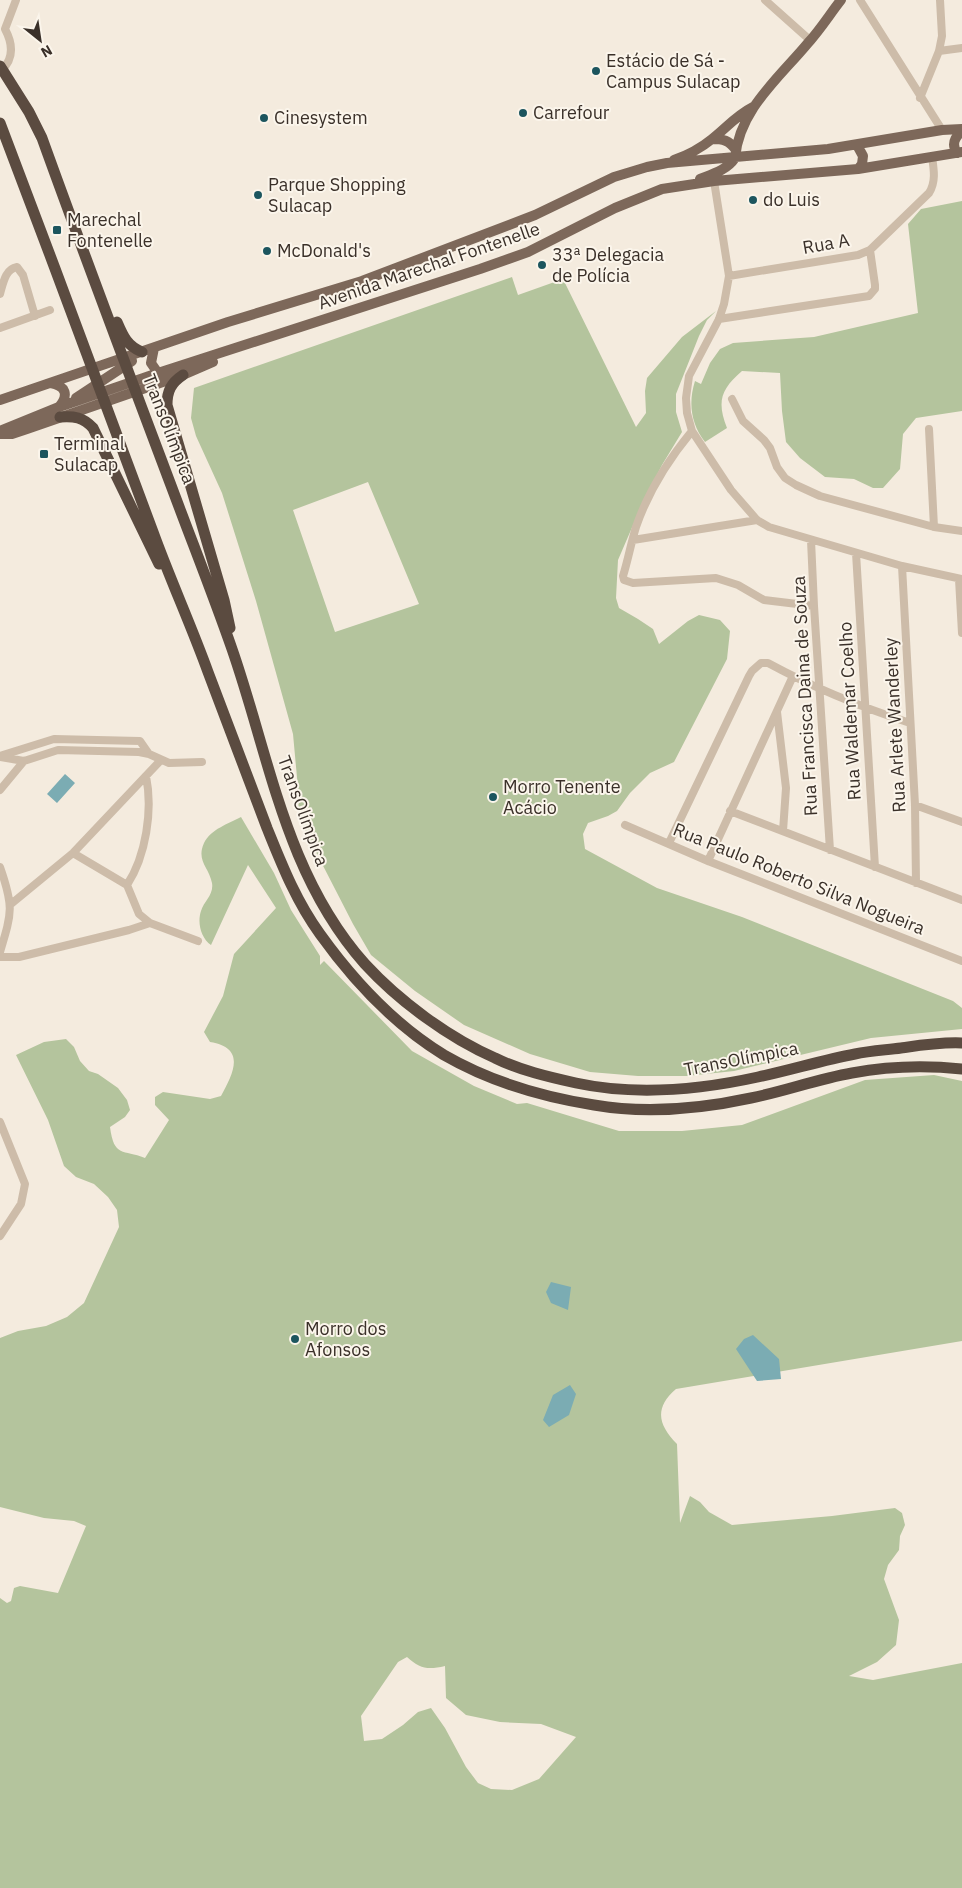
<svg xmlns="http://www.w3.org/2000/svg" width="962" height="1888" font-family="'IBM Plex Sans',sans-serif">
  <rect width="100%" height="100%" fill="#f4ebde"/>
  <path fill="#b4c49d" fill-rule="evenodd" d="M962,201v210l-46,7 -13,16 -3,35 -17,19h-10l-19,-9 -29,-2 -25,-19 -14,-16 -4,-31 -2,-38 -38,-2c-22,19 -25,31 -15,57l-22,14c-14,-18 -17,-39 -10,-61l6,3 9,-21 10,-14 13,-6 81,-6 104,-24 -10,-89 13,-15z
    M512,277l6,18 45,-16 73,148 10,-14 -1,-22 2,-13 35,-41 34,-26 -9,9 -8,16 -23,58v18l6,20 -20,33 -22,44 -22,51 -2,38 3,10 19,11 15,10 6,15 29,-23 11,-6 21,5 10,11 -3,28 -53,103 -24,11 -20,20 -13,18 -9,5 -20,7 -5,11 2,15 72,39 85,29 211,84 9,7v21l-91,9 -137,33 -47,5h-49l-48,-4 -60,-18 -66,-29 -49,-34 -44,-36 -18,-31 -54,-105 -1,-31 -5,-54 -37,-133 -34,-108 -26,-57 -5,-18 3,-30zM368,482l51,122 -84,28 -42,-122z
    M241,817l33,56 17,37 29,46v9l4,-4 88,90 62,35 43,18 10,-1 92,28h63l60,-6 123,-45 69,-5 28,6v260l-286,48c-22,19 -18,36 1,55l3,79 10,-27 10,6 9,10 23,13 100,-9 63,-8 7,5 3,12 -5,11 -1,14 -11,15 -4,14 15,41 -3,25 -19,17 -28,14 24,4 89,-17v225h-962v-290l7,5 4,-2 3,-13 6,-2 38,7 28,-67 -12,-5 -30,-3 -44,-11v-169l18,-7 28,-5 21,-9 17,-14 35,-76 -2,-17 -9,-13 -14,-13 -18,-7 -12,-11 -16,-46 -32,-65 28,-13 22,-3 8,8 6,14 9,10 9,3 20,14 9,12 3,10 -5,7 -15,10c4,31 13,22 35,31l24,-38 -14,-15v-8l8,-5 47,7 11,-3c13,-24 25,-48 -11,-54l-6,-10 19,-36 11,-42 42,-46 -28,-43 -37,80c-10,-7 -14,-22 -10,-34 3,-10 13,-16 11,-28 -3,-16 -16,-22 -8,-40 7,-14 24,-19 37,-26zM407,1657c13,12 21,13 38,9l1,32 20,17 34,7 41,2 35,13 -37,42 -27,11 -21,-1 -13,-6 -12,-16 -21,-39 -14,-20 -13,4 -15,13 -21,14 -18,2 -3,-25 37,-54z"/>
  <path fill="#7bacb3" d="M65,774l10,9 -18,20 -10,-9z
    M551,1282l20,5 -3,23 -17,-7 -5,-11z
    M753,1335l26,24 2,20 -24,2 -21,-32 8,-10z
    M570,1385l6,9 -7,21 -20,12 -6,-7 10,-25z"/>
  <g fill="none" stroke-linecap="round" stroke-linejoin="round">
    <path stroke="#cdbca9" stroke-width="8" d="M765,0l46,41
      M860,0l82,130
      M939,51l23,-3
      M1,71c13,-12 12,-27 4,-42l11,-29
      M920,98l19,-47 3,-15 -2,-36
      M714,181l15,95 -5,28 -5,15 -30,57 -3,22 1,15 5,18 39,59 26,30 12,7 133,39 60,13
      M729,276l129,-21 12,-5 59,-57c7,-11 5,-23 3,-36
      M0,294c3,-10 5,-25 17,-27l6,8 12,41
      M719,319l150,-23 6,-7v-4l-5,-35
      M0,328l50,-18
      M732,399l11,22 21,19 6,8 7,19 8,11 11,7 24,11 114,31 28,4
      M929,429l5,98
      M692,431c-23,28 -44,61 -56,96 -5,16 -8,33 -13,49l1,4 9,3 83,-5 22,7 26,15 50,6
      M633,540l124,-20
      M811,540l3,66 16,244
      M856,553l19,314
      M902,566l13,239 1,78
      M959,579l3,54
      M777,712l9,76 -3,43
      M0,756l54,-17 86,2 9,13
      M0,757l24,4 34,-11 81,2 10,2 20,9 33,-1
      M0,790l24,-29
      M915,805l47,17
      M730,811l232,89
      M625,825l83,36 254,100
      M669,843l80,-167 3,-5 9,-8h7c46,25 93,44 142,60
      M73,853l54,32 12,29 11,9 48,18
      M708,861l85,-185
      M0,867c14,40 12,45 0,85
      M127,885c19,-29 26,-75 19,-109
      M11,904l62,-51 87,-92
      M0,957h19l110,-27 21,-7
      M0,1122l25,62 -4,20 -21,32"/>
    <path stroke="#7d685a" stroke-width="10" d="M712,139c11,0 17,1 24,11
      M857,145l6,11 -1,8 -4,5
      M957,153c-6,-9 -2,-16 5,-22
      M735,158c4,-48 44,-80 73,-115 12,-13 22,-29 33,-43
      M674,160c14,-5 27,-12 38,-21 14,-11 25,-24 41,-32
      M700,179c13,-5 27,-9 35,-21
      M154,348l-3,15 7,10
      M51,383c15,3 18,12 8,24
      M76,398l56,-37
      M0,400l228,-78 134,-41 173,-66 79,-38 33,-10 20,-4 161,-14 114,-19 20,-1
      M0,431l59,-24 99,-34 322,-104 48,-17 87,-44 47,-19 52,-8 144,-12 104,-17
      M0,434h12l15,-5 156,-54 30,-13"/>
    <path stroke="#5b4b40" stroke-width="11" d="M0,66l29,46 13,26c45,125 92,249 139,374 17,45 35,91 51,137 38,109 53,225 133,315 34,37 84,74 130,94 24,12 54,19 81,25 60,13 123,7 182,-6 33,-7 65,-17 97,-23 15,-3 31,-4 46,-6 21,-3 40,-6 61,-5
      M0,123c52,136 102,272 153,409 17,47 38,93 55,140 20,52 39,104 59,156 15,37 29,73 53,106 33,46 75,91 124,121 45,26 99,42 150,50 52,9 106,4 157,-7 34,-7 67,-19 101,-25 37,-7 73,-8 110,-4
      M117,322c6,14 10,24 25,30
      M183,375c-12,8 -16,16 -16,30l57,195 6,28
      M60,417c14,-1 23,0 33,11l66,136"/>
  </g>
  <g fill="#1c555e" stroke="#fbf5eb" stroke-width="2">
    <circle cx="596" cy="71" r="5"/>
    <circle cx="523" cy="113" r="5"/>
    <circle cx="264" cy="118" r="5"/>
    <circle cx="258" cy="195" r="5"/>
    <circle cx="753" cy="200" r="5"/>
    <rect x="52" y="225" width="10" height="10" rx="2.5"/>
    <circle cx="267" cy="251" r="5"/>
    <circle cx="542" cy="265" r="5"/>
    <rect x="39" y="449" width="10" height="10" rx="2.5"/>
    <circle cx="493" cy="797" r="5"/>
    <circle cx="295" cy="1339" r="5"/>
  </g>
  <g text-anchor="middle" stroke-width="4" stroke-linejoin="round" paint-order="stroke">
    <g font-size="18" fill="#3a3029" stroke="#fbf5eb" text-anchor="start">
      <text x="606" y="67">Estácio de Sá -<tspan x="606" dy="21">Campus Sulacap</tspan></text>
      <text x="533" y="119">Carrefour</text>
      <text x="274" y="124">Cinesystem</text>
      <text x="268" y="191">Parque Shopping<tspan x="268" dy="21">Sulacap</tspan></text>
      <text x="763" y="206">do Luis</text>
      <text x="67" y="226">Marechal<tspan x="67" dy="21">Fontenelle</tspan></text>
      <text x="277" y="257">McDonald's</text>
      <text x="552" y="261">33ª Delegacia<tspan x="552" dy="21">de Polícia</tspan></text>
      <text x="54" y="450">Terminal<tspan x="54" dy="21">Sulacap</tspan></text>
      <text x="503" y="793">Morro Tenente<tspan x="503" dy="21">Acácio</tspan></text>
      <text x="305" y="1335">Morro dos<tspan x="305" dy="21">Afonsos</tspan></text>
    </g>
    <g font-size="18" fill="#3a3029" stroke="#fbf5eb">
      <text transform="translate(826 244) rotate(-10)" y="6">Rua A</text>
      <text transform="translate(429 266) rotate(-19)" y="6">Avenida Marechal Fontenelle</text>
      <text transform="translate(169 429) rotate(69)" y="6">TransOlímpica</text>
      <text transform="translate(805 696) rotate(-93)" y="6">Rua Francisca Daina de Souza</text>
      <text transform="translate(850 711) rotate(-93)" y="6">Rua Waldemar Coelho</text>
      <text transform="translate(895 725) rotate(-93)" y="6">Rua Arlete Wanderley</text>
      <text transform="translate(303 811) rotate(70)" y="6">TransOlímpica</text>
      <text transform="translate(799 879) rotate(22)" y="6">Rua Paulo Roberto Silva Nogueira</text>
      <text transform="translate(741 1059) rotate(-11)" y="6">TransOlímpica</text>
    </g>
  </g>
  <g transform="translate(40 40) rotate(150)" stroke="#fbf5eb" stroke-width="4" paint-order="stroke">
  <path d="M0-4L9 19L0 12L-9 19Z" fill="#3a3029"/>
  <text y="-8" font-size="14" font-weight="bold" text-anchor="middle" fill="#3a3029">N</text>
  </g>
</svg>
